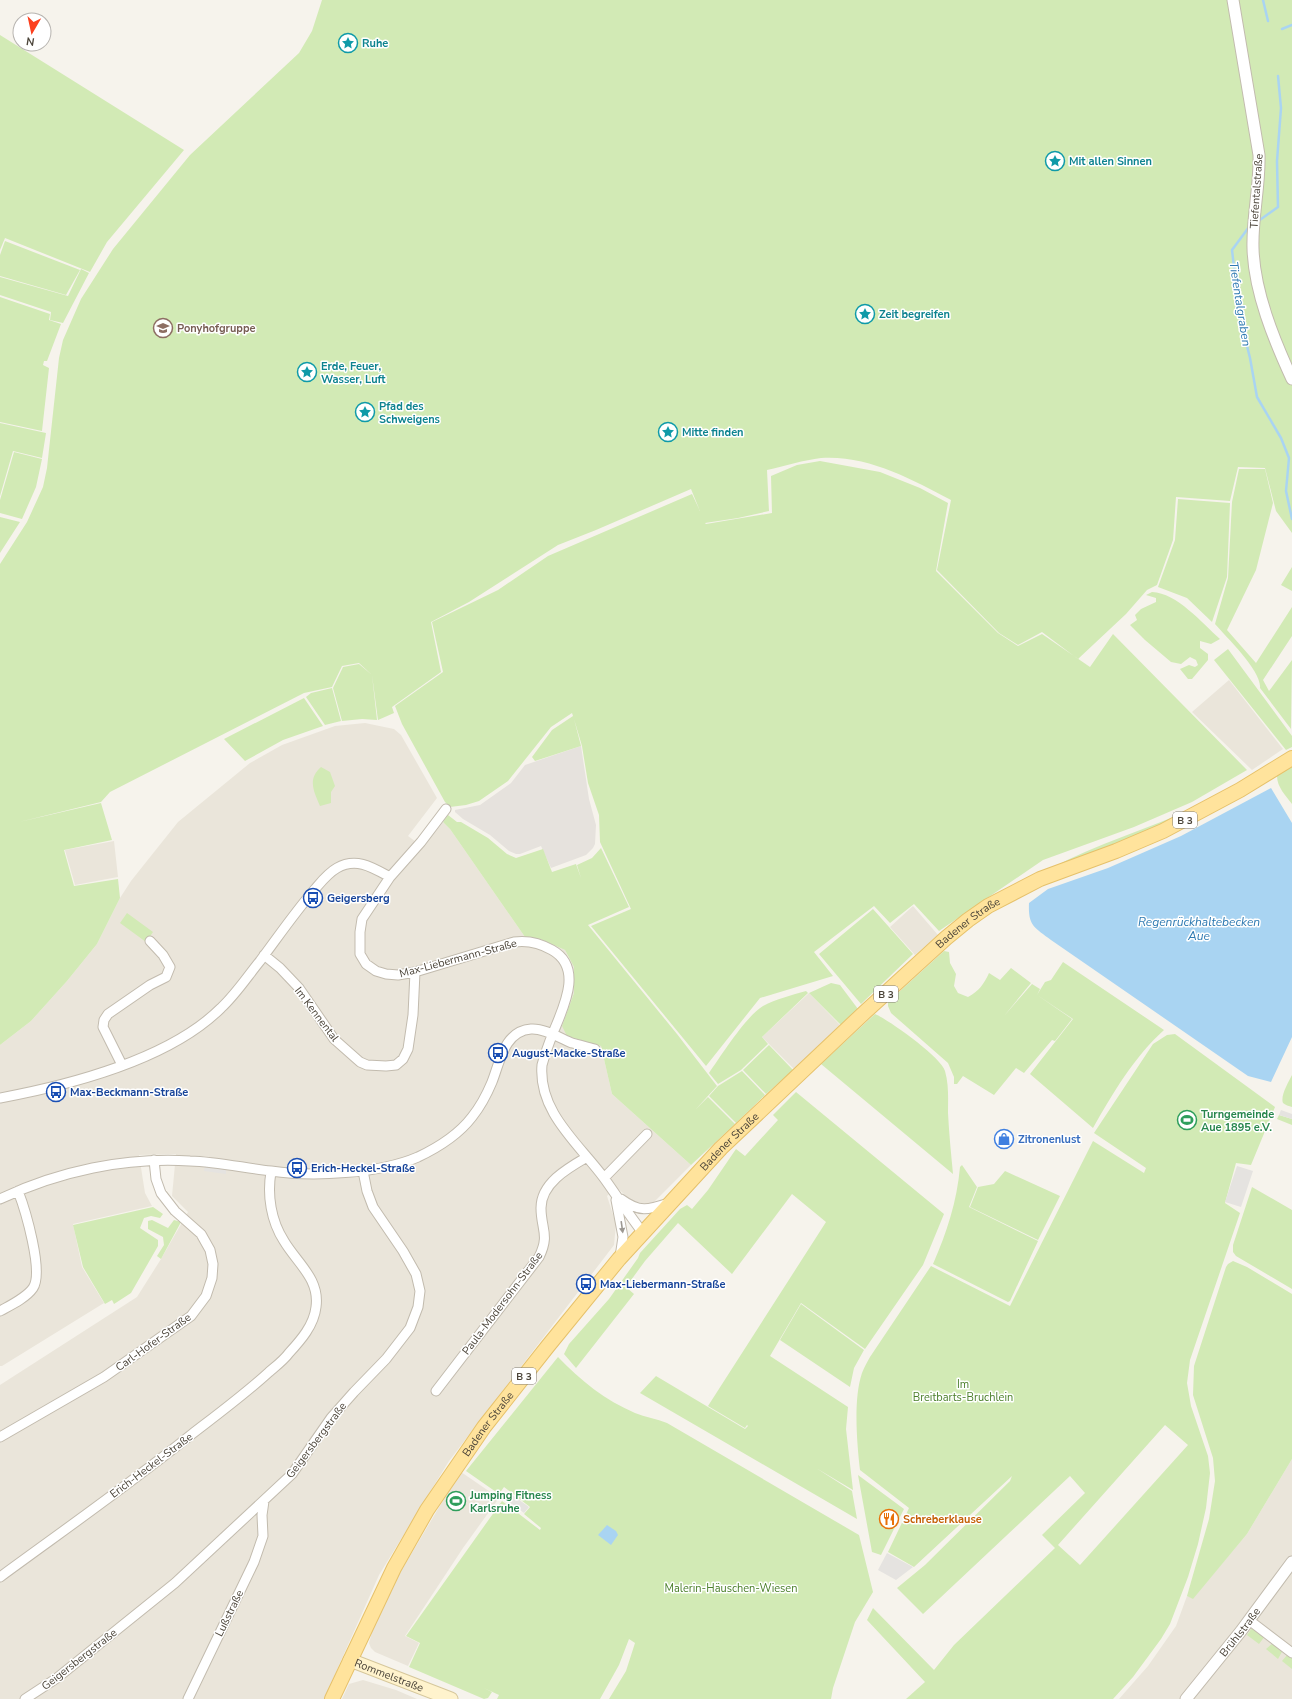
<svg xmlns="http://www.w3.org/2000/svg" width="1292" height="1699" font-family="'Nunito Sans',sans-serif">
  <rect width="100%" height="100%" fill="#f6f3ec"/>
  <path fill="#eae5da" d="M1229,680l54,69 -31,21 -60,-58z
    M365,723l29,6 7,6 36,63 -29,38 15,11 20,-25 7,7 75,108 15,2 25,11 9,17v26l-12,33 39,20 11,48 79,71 -39,39 -19,-2 -17,-15 -9,9 9,28 -2,21 -165,216 -70,114 -55,124h-324v-314l137,-88 24,-38 27,-47 -16,-16 4,-42 -37,1 6,38 7,13 -79,18 9,43 22,36 -102,63h-2v-321l31,-24 36,-40 30,-37 23,-46 11,-17 47,-59 72,-59 32,-18 53,-19z
    M114,841l4,36 -43,8 -10,-35z
    M913,906l25,29 -23,20 -25,-28z
    M809,993l31,32 -46,44 -32,-32z
    M1292,1459v240h-173l29,-33 28,-40 11,-30 6,2 54,-64z
    M461,1472l38,26 -36,50 -58,88 14,7 -11,23 -33,-14 -4,-4 -2,-5 3,-11 28,-59 41,-69z
    M363,1680l33,10 21,9h-75l7,-15z"/>
  <path fill="#e6e2dd" d="M581,746l8,53 7,26 -1,19 -2,4 -7,7 -35,13 -10,-22 -21,8h-4l-7,-3 -19,-16 -27,-16 -8,-7v-2l25,-5 31,-22 14,-18z"/>
  <path fill="#d2eab5" fill-rule="evenodd" d="M322,0h970v533l-16,-22 -11,-43 -27,-1 -8,34 -54,-4 -3,43 -16,45 -10,5 -21,24 -48,45 -36,-27 -24,13 -19,-12 -62,-63 14,-70c-40,-21 -83,-45 -130,-42 -17,2 -36,8 -54,12l2,41 -31,7 -33,5 1,1 66,-11 -1,-37 26,-11 23,-4 60,11 40,16 28,15 -12,68 62,62 20,13 24,-12 48,33 23,-33 134,136 -55,32 -58,25 -91,33 -104,71 -25,-27 -24,19 -16,-17 -60,46 19,24 -73,22 -54,68 -115,-140 40,-17 -31,-67 -1,-27 -11,-32 -6,-37 -8,-27 7,27 -46,15 -3,-4 20,-27 21,-14 -1,-3 -21,14 -43,54 -29,20 -13,4 -16,2 -5,-5 -43,-78 -7,-18 48,-34 -11,-50 66,-32 50,-34 144,-62 8,17 -9,-22 -95,41 -38,15 -89,57 -38,20 10,50 -49,35 2,6 -16,7 -6,-45 -13,-12 -17,3 -10,21 -28,6 -194,99 -9,10 -82,20 82,-19 11,37 -48,10 10,36 44,-7 2,19 -23,46 -30,37 -36,40 -31,24v-481l27,-42 16,-35 4,-19 12,-110 4,-18 18,-41 32,-50 77,-94 109,-102 13,-22z
    M0,35l184,115 -77,92 -17,30 -85,-34 -5,12z
    M5,241l75,29 -14,25 -66,-19v-21z
    M81,269l8,4 -26,50 -13,-3 1,-8 -51,-17v-18l68,19z
    M0,297l50,17 -1,6 12,4 -14,37h-3l-1,4 6,3 -7,63 -42,-9z
    M0,423l46,10 -4,25 -29,-7 -13,45z
    M14,452l28,7 -6,28 -14,32 -22,-6v-13z
    M1239,469h26l8,34 -17,67 -29,60 29,33 36,-56v29l-29,44 6,11 23,-31 -1,69 -31,-41c2,-17 -34,-51 -45,-64l13,-46 4,-76z
    M1178,499l52,4 -3,74 -15,45 -25,-24 -29,-11 17,-47z
    M0,517l20,5 -20,31z
    M1292,567v24l-11,-6z
    M1152,592c25,1 50,31 68,47l-9,5 -11,-3v7l8,6v6l-16,19h-4l-8,-10 9,-4 6,2 3,-2 -2,-5 -6,-3 -9,7 -10,-2 -26,-22 -15,-15 7,-5 -2,-5 6,-6 15,-7v-4l-10,-3z
    M1228,649l64,87v11l-6,3 -72,-90z
    M359,664l13,11 5,45 -15,-1 -20,2 -9,-33 10,-21z
    M332,688l9,33 -16,4 -19,-28 5,-4z
    M304,698l19,28 -40,14 -38,21 -21,-22z
    M1292,750v3l-64,39 -98,47 -14,4 -66,26c47,-26 99,-40 148,-63 33,-15 64,-36 94,-56z
    M1292,766v38c-6,-8 -15,-17 -15,-28z
    M321,767l9,5 5,14 -4,6v11l-11,3c-6,-14 -13,-27 1,-39z
    M448,815l9,7h4l27,16 19,16 9,4 27,-9 9,23 24,-8 5,14 -4,-13 15,-7 9,-10 28,59 -41,18 89,109 40,52 -21,23 12,-12 27,27 -44,41 -79,-71 -11,-48 -34,-10 -5,-10 12,-33v-26l-9,-17 -25,-11 -15,-2 -75,-108 -7,-7z
    M873,909l40,45 -52,50 -42,-50z
    M127,913l26,19 -7,10 -26,-19z
    M944,951l5,1 1,11 6,11 -2,12 4,7 10,4c11,-6 16,-13 21,-24l11,7 11,-12 20,15 -27,33 28,-32 8,5 -3,6 35,24 -17,22 -3,-1 -28,33 -8,-5 -22,27 -31,-19 -6,8h-3v-7l-6,-14 -57,-50 -3,-7v-4z
    M1063,962l101,68c-30,27 -51,63 -71,98l-63,-54 43,-55 -36,-24 8,-13 6,-2z
    M831,983l9,2 18,24 -17,16 -32,-32z
    M806,991l2,2 -46,44 6,7 -27,26 -23,14 -9,-11c12,-17 37,-57 54,-67 13,-7 29,-11 43,-15z
    M875,1014c14,6 66,43 70,57 4,14 3,28 3,42 1,20 3,40 5,61l-132,-110z
    M1175,1034l100,73 -24,58 -15,-2 -11,40 15,10 -50,147 -3,23 4,23 17,50 2,17 -4,35 -8,36 -10,33 -18,47 -9,15 -28,38 -20,22h-207l19,-17 -58,-62 6,-12 61,62 20,-25 101,-97 -13,-13 43,-42 -15,-17 -147,138 -26,-26 28,-23 85,-84 2,-5 -98,91 -26,-15 21,-44 -49,-38c-3,-26 -7,-71 2,-97 2,-5 5,-11 8,-16l61,-91 79,40 83,-165 51,32 2,-5 -52,-35 59,-89 14,-9zM1165,1425l23,20 -108,120 -22,-20z
    M769,1045l24,25 -27,24 -23,-24z
    M742,1071l23,24 -29,28 -27,-27 9,-10z
    M1292,1075v32c-3,-1 -7,-2 -9,-4 -3,-7 6,-22 9,-28z
    M796,1092l148,122 -21,51 -58,84 -64,-46 -31,53 78,51 -2,22 7,61 -37,-22 36,23 5,28 -217,-126 16,-17 89,53 3,-3 -1,-1 -2,3 -37,-22 118,-184 -34,-28 -60,80 -54,-51 -33,38 -19,26 8,7 -58,74 -12,-14 5,-10 40,-45 29,-41 2,-5 40,-44 7,-4 5,4 16,-19 28,-41 9,7 33,-36 -5,-5z
    M1279,1115l13,4v6l-15,-6z
    M962,1165l15,22 -8,20 69,34 -28,60 -2,1 -75,-38c14,-32 24,-63 27,-97z
    M1005,1171l55,25 -22,44 -68,-33 8,-20 16,-3z
    M1252,1187l40,23v79l-56,-33 -3,-4v-7z
    M153,1207l10,7 -3,4 -9,-2 -7,2 -4,10 18,12v6l-27,47 -17,11 -2,-4 -7,4 -22,-37 -10,-42z
    M152,1220l16,8 6,-8 7,2 -20,37 -4,-3 7,-11 -1,-8 -15,-8v-8z
    M1233,1261l14,6 45,27v165l-45,75 -54,65 -6,-3 22,-77 6,-38 -2,-23 -20,-63 1,-29 32,-99 2,-3z
    M801,1304l63,46 -10,18 -4,19 -70,-47z
    M558,1357c23,24 47,43 77,56 10,4 22,6 32,10l192,112 14,57 -18,30 -22,66 -2,11h-222l17,-28 9,-28 -6,-4 -10,26 -19,34h-103l2,-4 -15,-7 8,4 -4,6 -4,1 -75,-32 11,-24 -14,-7 96,-135 38,29 1,-2 -17,-14 6,-7 -26,-20 -5,7 -33,-23z
    M858,1475l46,34 -23,46 -9,-3z
    M1252,1628l13,8 -6,8 -12,-9z
    M1273,1643l10,7 -5,9 -12,-10z
    M1288,1654l4,3v12l-10,-8z"/>
  <path fill="#e5e3e0" d="M1281,1110l11,4v5l-13,-4z
    M205,1166l21,3v5l-22,-3z
    M1237,1166l16,5 -12,36 -16,-5z
    M508,1492l21,15 -5,6 -20,-15z
    M887,1553l26,14 -17,13 -18,-10z"/>
  <path fill="#a9d4f2" d="M1271,788l21,35v214l-21,45 -23,-6 -197,-136c-17,-13 -23,-14 -22,-37l19,-14 60,-21 73,-32z
    M607,1525l9,6 2,4 -7,10 -13,-10z"/>
  <g fill="none" stroke-linecap="round" stroke-linejoin="round">
    <path stroke="#a9d4f2" stroke-width="2.5" d="M1263,0l5,21
      M1282,29l10,-4
      M1257,222l21,-15 -1,-46 4,-53 -3,-32
      M1249,227l-17,23 8,68 10,40 7,39 24,41 8,20 -3,33 6,28"/>
    <defs>
      <path id="minor" d="M446,809l-25,33 -31,35 -28,42 -2,13v22l6,10 10,7 10,3 12,1 17,-3 99,-30c14,-2 26,1 38,8 32,18 11,58 1,83 -4,10 -8,21 -11,32 -4,47 37,79 62,113 13,18 25,37 39,55
        M264,955l16,13 19,20 35,51 26,23 7,3 19,1 10,-1 7,-6 5,-10 5,-34 2,-43
        M122,1065l-19,-38 1,-7 4,-6 42,-29 16,-8 4,-10 -7,-12 -13,-14
        M0,1098c70,-13 170,-39 221,-90 15,-14 26,-31 39,-47 18,-24 35,-49 55,-72 6,-7 13,-16 22,-21 19,-11 35,-1 53,9
        M604,1178l43,-44
        M0,1199c59,-28 125,-42 190,-38 28,1 54,7 81,10 41,6 108,3 147,-14 19,-9 41,-23 54,-40 8,-10 15,-23 20,-35 8,-20 12,-51 39,-53 13,-1 29,9 41,14 8,2 15,4 23,6
        M621,1199c19,14 27,11 48,4
        M616,1200l7,37 -3,20
        M0,1311c11,-6 26,-13 33,-23 11,-16 -8,-79 -15,-97
        M436,1391l103,-134c11,-22 2,-28 2,-49 0,-25 27,-40 46,-51
        M0,1437l104,-60 87,-61 15,-20 6,-18 1,-14 -3,-14 -9,-16 -26,-23 -14,-18 -5,-14 -2,-19
        M0,1577c64,-47 130,-93 192,-143 26,-20 53,-40 77,-62 7,-6 15,-12 20,-19 12,-13 25,-28 27,-46 4,-28 -19,-44 -32,-66 -13,-20 -17,-46 -13,-69
        M1249,1620l43,33
        M25,1699l32,-21 118,-95 117,-109 39,-56 23,-26 32,-33 24,-31 8,-21 2,-16 -4,-17 -13,-23 -30,-44 -6,-16 -4,-20
        M188,1699l66,-137 9,-26 -1,-21 2,-14"/>
      <g id="tertiary">
        <path d="M1233,0l26,155c1,31 -7,62 -6,93 1,43 21,92 39,131"/>
        <path id="s1" d="M1186,1699l55,-68 51,-69"/>
      </g>
      <g id="secondary">
        <path id="s2" d="M350,1660l101,39"/>
      </g>
      <g id="primary">
        <path id="s3" d="M332,1699l62,-131 33,-58 57,-83 64,-81 71,-87 102,-111 144,-136 81,-74 22,-18 20,-14 52,-27 76,-28 47,-20 77,-41 52,-32"/>
      </g>
    </defs>
    <use href="#minor" stroke="#c2bbae" stroke-width="11"/>
    <use href="#tertiary" stroke="#c2bbae" stroke-width="13"/>
    <use href="#secondary" stroke="#d6c79b" stroke-width="15"/>
    <use href="#primary" stroke="#e6c16a" stroke-width="16"/>
    <use href="#minor" stroke="#fff" stroke-width="9"/>
    <use href="#tertiary" stroke="#fff" stroke-width="11"/>
    <use href="#secondary" stroke="#fff3cd" stroke-width="13"/>
    <use href="#primary" stroke="#ffe39c" stroke-width="14"/>
  </g>
  <defs><path id="oneway-solid" d="M-6-.8H1V-3.2L6.5 0L1 3.2V.8H-6Z"/></defs>
  <use fill="#9c9892" href="#oneway-solid" transform="translate(622 1227) rotate(82)"/>
  <defs>
    <symbol id="sight-ring" viewBox="-11 -11 22 22"><circle r="9.5" fill="#fff" stroke="#0f9aa8" stroke-width="1.5"/><path d="M0-6L1.8-2.2L6-1.7L2.9 1.2L3.7 5.4L0 3.3L-3.7 5.4L-2.9 1.2L-6-1.7L-1.8-2.2Z" fill="#0f9aa8"/></symbol>
    <symbol id="school-ring" viewBox="-11 -11 22 22"><circle r="9.5" fill="#fff" stroke="#8d6e63" stroke-width="1.5"/><path d="M0-5L7-2L0 1L-7-2ZM-4 1L0 2.5L4 1V4Q0 6-4 4Z" fill="#8d6e63"/></symbol>
    <symbol id="bus-ring" viewBox="-11 -11 22 22"><circle r="9.5" fill="#fff" stroke="#1a4fb4" stroke-width="1.5"/><path d="M-5-6H5V4H4V6H2V4H-2V6H-4V4H-5ZM-3.5-4V0h7V-4ZM-3.5 1.2v1.5H-2V1.2ZM2 1.2v1.5H3.5V1.2Z" fill="#1a4fb4"/></symbol>
    <symbol id="stadium-ring" viewBox="-11 -11 22 22"><circle r="9.5" fill="#fff" stroke="#2e9e5b" stroke-width="1.5"/><path d="M0-5a6.5 5 0 1 0 0 10a6.5 5 0 1 0 0-10ZM-3.5-1.8h7v3.6h-7Z" fill="#2e9e5b"/></symbol>
    <symbol id="shop-ring" viewBox="-11 -11 22 22"><circle r="9.5" fill="#fff" stroke="#3f7fe0" stroke-width="1.5"/><path d="M-5-2.5h2.3a2.7 3.5 0 0 1 5.4 0H5L5.5 6h-11ZM-1.5-2.5h3a1.5 2.3 0 0 0-3 0Z" fill="#3f7fe0"/></symbol>
    <symbol id="restaurant-ring" viewBox="-11 -11 22 22"><circle r="9.5" fill="#fff" stroke="#e8710a" stroke-width="1.5"/><path d="M-5-6h1v4h1v-4h1v4h1v-4h1v5L-1.5 .5V6h-2V.5L-5-1ZM5-6V6H3V1.5H1.5Q1.5-4 5-6Z" fill="#e8710a"/></symbol>
  </defs>
  <g fill-rule="evenodd">
    <use href="#sight-ring" x="337" y="32" width="22" height="22"/>
    <use href="#sight-ring" x="1044" y="150" width="22" height="22"/>
    <use href="#sight-ring" x="854" y="303" width="22" height="22"/>
    <use href="#school-ring" x="152" y="317" width="22" height="22"/>
    <use href="#sight-ring" x="296" y="361" width="22" height="22"/>
    <use href="#sight-ring" x="354" y="401" width="22" height="22"/>
    <use href="#sight-ring" x="657" y="421" width="22" height="22"/>
    <use href="#bus-ring" x="302" y="887" width="22" height="22"/>
    <use href="#bus-ring" x="487" y="1042" width="22" height="22"/>
    <use href="#bus-ring" x="45" y="1081" width="22" height="22"/>
    <use href="#stadium-ring" x="1176" y="1109" width="22" height="22"/>
    <use href="#shop-ring" x="993" y="1128" width="22" height="22"/>
    <use href="#bus-ring" x="286" y="1157" width="22" height="22"/>
    <use href="#bus-ring" x="575" y="1273" width="22" height="22"/>
    <use href="#stadium-ring" x="445" y="1490" width="22" height="22"/>
    <use href="#restaurant-ring" x="878" y="1508" width="22" height="22"/>
  </g>
  <g text-anchor="middle" stroke-width="3" stroke-linejoin="round" paint-order="stroke">
    <g fill="#fff" stroke="#817c74" stroke-width="1">
      <rect x="1173" y="812" width="24" height="16" rx="3"/>
      <rect x="874" y="986" width="24" height="16" rx="3"/>
      <rect x="512" y="1368" width="24" height="16" rx="3"/>
    </g>
    <g font-size="10" font-weight="bold" fill="#4b4439">
      <text x="1185" y="824">B 3</text>
      <text x="886" y="998">B 3</text>
      <text x="524" y="1380">B 3</text>
    </g>
    <g font-size="11" font-weight="bold" fill="#0d838f" stroke="#fff" text-anchor="start">
      <text x="362" y="47">Ruhe</text>
      <text x="1069" y="165">Mit allen Sinnen</text>
      <text x="879" y="318">Zeit begreifen</text>
      <text x="321" y="370">Erde, Feuer,<tspan x="321" dy="13">Wasser, Luft</tspan></text>
      <text x="379" y="410">Pfad des<tspan x="379" dy="13">Schweigens</tspan></text>
      <text x="682" y="436">Mitte finden</text>
    </g>
    <g font-size="11" fill="#4b4439" stroke="#fff">
      <text transform="translate(1256 191) rotate(-86)" y="4">Tiefentalstraße</text>
      <text dy="4" stroke="none"><textPath href="#s3" startOffset="1013">Badener Straße</textPath></text>
      <text transform="translate(458 958) rotate(-15)" y="4">Max-Liebermann-Straße</text>
      <text transform="translate(317 1014) rotate(53)" y="4">Im Kennental</text>
      <text dy="4" stroke="none"><textPath href="#s3" startOffset="689">Badener Straße</textPath></text>
      <text transform="translate(502 1303) rotate(-53)" y="4">Paula-Modersohn-Straße</text>
      <text transform="translate(153 1342) rotate(-36)" y="4">Carl-Hofer-Straße</text>
      <text dy="4" stroke="none"><textPath href="#s3" startOffset="317">Badener Straße</textPath></text>
      <text transform="translate(316 1440) rotate(-53)" y="4">Geigersbergstraße</text>
      <text transform="translate(151 1465) rotate(-37)" y="4">Erich-Heckel-Straße</text>
      <text transform="translate(229 1613) rotate(-64)" y="4">Lußstraße</text>
      <text dy="4" stroke="none"><textPath href="#s1" startOffset="86">Brühlstraße</textPath></text>
      <text transform="translate(79 1659) rotate(-38)" y="4">Geigersbergstraße</text>
      <text dy="4" stroke="none"><textPath href="#s2" startOffset="42">Rommelstraße</textPath></text>
    </g>
    <g font-size="11" font-weight="bold" fill="#785e54" stroke="#fff" text-anchor="start">
      <text x="177" y="332">Ponyhofgruppe</text>
    </g>
    <g font-size="11" font-weight="bold" fill="#164399" stroke="#fff" text-anchor="start">
      <text x="327" y="902">Geigersberg</text>
      <text x="512" y="1057">August-Macke-Straße</text>
      <text x="70" y="1096">Max-Beckmann-Straße</text>
      <text x="311" y="1172">Erich-Heckel-Straße</text>
      <text x="600" y="1288">Max-Liebermann-Straße</text>
    </g>
    <g font-size="11" font-weight="bold" fill="#27864d" stroke="#fff" text-anchor="start">
      <text x="1201" y="1118">Turngemeinde<tspan x="1201" dy="13">Aue 1895 e.V.</tspan></text>
      <text x="470" y="1499">Jumping Fitness<tspan x="470" dy="13">Karlsruhe</tspan></text>
    </g>
    <g font-size="11" font-weight="bold" fill="#366cbe" stroke="#fff" text-anchor="start">
      <text x="1018" y="1143">Zitronenlust</text>
    </g>
    <g font-size="11" fill="#4a7f2a" stroke="#fff">
      <text x="963" y="1388">Im<tspan x="963" dy="13">Breitbarts-Bruchlein</tspan></text>
      <text x="731" y="1592">Malerin-Häuschen-Wiesen</text>
    </g>
    <g font-size="11" font-weight="bold" fill="#c56008" stroke="#fff" text-anchor="start">
      <text x="903" y="1523">Schreberklause</text>
    </g>
    <g font-size="12" font-style="italic" fill="#2e7ab2" stroke="#fff">
      <text transform="translate(1240 304) rotate(81)" y="4">Tiefentalgraben</text>
      <text x="1199" y="926">Regenrückhaltebecken<tspan x="1199" dy="14">Aue</tspan></text>
    </g>
  </g>
  <g transform="translate(32 32) rotate(189)"><circle r="19" fill="#ffffff" stroke="#b7b4b0"/>
  <path d="M0-3L7 15L0 10L-7 15Z" fill="#fc3f1d"/>
  <text y="-6" font-size="11" font-weight="bold" text-anchor="middle" fill="#4b4439">N</text>
  </g>
</svg>
